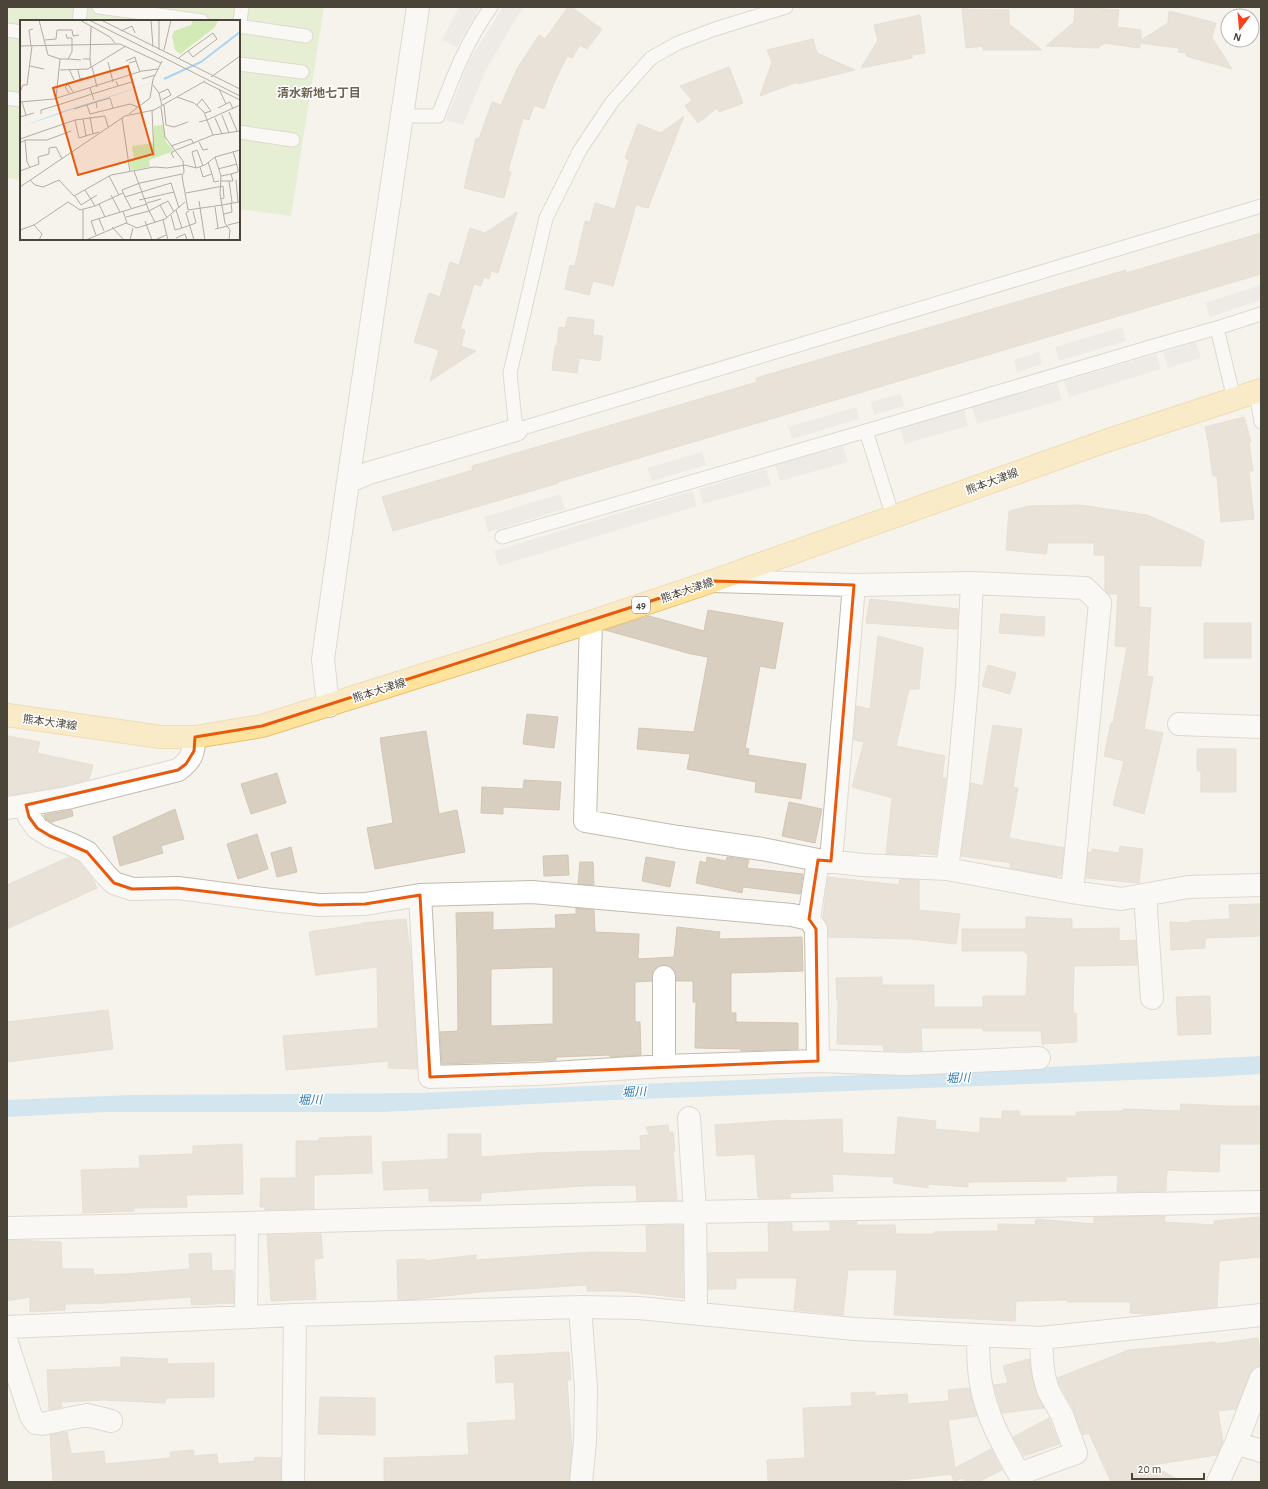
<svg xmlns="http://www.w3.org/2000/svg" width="1268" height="1489" font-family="'Alegreya Sans','Noto Sans JP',sans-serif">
  <rect width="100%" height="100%" fill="#f6f3ec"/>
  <path fill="#d2eab5" d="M7,7h317l-33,209 -52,-7v-188h-218v159l-14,-2z"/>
  <path fill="#e5e3e0" d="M459,7h21l-23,40 -15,-7z
    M503,7h21l-12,18 -26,45 -23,55 -17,-5 23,-59z
    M1261,285v15l-51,17 -5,-14z
    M1122,327l4,14 -67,20 -4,-14z
    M1196,342l5,16 -33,10 -5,-16z
    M1039,352l3,12 -25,8 -3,-12z
    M1156,354l5,15 -92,28 -5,-16z
    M1057,383l5,17 -85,24 -5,-17z
    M901,394l3,12 -30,9 -3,-13z
    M856,407l3,12 -67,20 -4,-12z
    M964,410l4,16 -63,18 -5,-16z
    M843,446l5,16 -68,19 -5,-16z
    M702,452l4,13 -54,16 -5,-13z
    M766,469l5,16 -68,19 -4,-15z
    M692,491l5,15 -198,60 -5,-15z
    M560,494l5,15 -77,23 -4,-15z"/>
  <path fill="#a9d4f2" d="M1261,1056v18l-49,3 -622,24 -207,11h-278l-98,5v-17l125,-5 286,-2 591,-24z"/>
  <path fill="#d8cfc1" stroke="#d3c7b4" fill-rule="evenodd" d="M568,7h3l31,22 -15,20 -7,-4 -8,13 -5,-2 -14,29 -9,24 -10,-4 -5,15 -6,-2 -15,53 3,1 -7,26 -40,-10 12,-50 3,1 13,-37 9,3 16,-36 22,-34 6,4z
    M1075,7l44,3 -2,17 24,3v10l27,-17 1,-12 47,12 -4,15 20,31 -46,-13 1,-3 -9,-1 1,-4 -39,-5v5l-37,-5v2h-3l-1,3 -53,-2 28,-24z
    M962,9l47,1v14l33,26h-59v-4l-17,2z
    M920,15l5,38 -13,2v3l-51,10 17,-28 -4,-15z
    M813,39l4,14 38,17 -57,14 -1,-2 -37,14 12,-34 -5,-12z
    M729,67l14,36 -24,9 -2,-4 -19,15 -13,-17 7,-6 -12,-14z
    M684,116l-36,92 -12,-3 -23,81 -20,-5 -4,14 -24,-6 5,-24 5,1 10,-45 5,1 5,-19 20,6 14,-49 -4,-2 13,-34 23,9z
    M517,212l-19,61 -7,-2 -2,8 -5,-2 -3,9 -7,-2 -14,45 5,1 -4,16 15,5 -46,30 9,-31 -25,-8 15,-49 11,4 10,-35 9,3 11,-37 15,5z
    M1261,233v41l-703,208 1,1 -166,48 -11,-34 91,-27 -1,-4 285,-84 -1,-4 370,-108v3z
    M568,317l26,3 -1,15 10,1 -3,25 -21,-3 -2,15 -25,-3 3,-24h2l2,-19 6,1z
    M1244,417l7,25h-2l4,29h-4l5,48 -33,3 -4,-46h-4l-5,-35 -3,-14z
    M1080,505l67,10 44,19 13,7 -3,25 -62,-1v42l12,1 -4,68 6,1 -9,52 19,4 -19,81 -31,-9 11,-44 -20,-5 7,-33h2l14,-76 -12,-1 3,-52h-9l-4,-4v-35h-11v-12h-46l-2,11 -40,-4 3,-39 20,-5z
    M870,599l88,10 -1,20 -91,-6z
    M708,610l75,13 -8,46 -15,-3 -15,82 4,1 -1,6 58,9 -5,35 -46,-7 1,-10 -69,-13 3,-15 -53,-5 2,-21 55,4 14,-75 -17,-3 -86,-24 44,-14 55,15z
    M1001,614l44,3 -1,19 -45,-3z
    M1204,623h47v35h-47z
    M878,636l45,12 -4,41h-10l-13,57 49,10 -3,22h4l-10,77 -17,-2v2l-33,-1 6,-56 -40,-11 12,-45 -10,-2 2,-31 1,-3 13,3z
    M988,665l28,8 -6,21 -28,-8z
    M527,714l31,3 -4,31 -31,-4z
    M993,725l29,4 -9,58 5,1 -9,50 55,10 -3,27h-4v2l-47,-9 1,-5 -50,-7 10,-73 12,3z
    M426,731l13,83 18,-4 8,42 -90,17 -8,-41 26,-5 -13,-85z
    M7,736l33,6 -3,11 56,12 -4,14 -25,7 -53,9 -4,-1z
    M1197,749h39v43h-35v-21h-4z
    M277,773l9,30 -35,11 -10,-30z
    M524,780l37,2 -2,28 -56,-3v7l-22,-1 1,-26 41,2z
    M789,802l33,7 -7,34 -33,-7z
    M175,809l9,30 -23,7 2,7 -43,13 -7,-29z
    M72,810l1,6 -22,6 -5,-3 -2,-4z
    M257,834l11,35 -30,10 -11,-35z
    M1120,846l23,3 -4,34 -53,-5 2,-26 4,1v-4l27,4z
    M291,847l6,25 -20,5 -6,-24z
    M568,855l1,20 -25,1 -1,-20z
    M69,857l10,5 13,16 5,10 -90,41v-44z
    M646,857l29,5 -5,25 -28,-6z
    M707,857l19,4 1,-4 22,3 -2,8 56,6 -3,20 -57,-7 -1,6 -46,-10 4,-22 6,2z
    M580,862h13l1,23 -16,-1z
    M828,877l71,8 1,-6 19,1v30l41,4 -4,30 -45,-5 -82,-2 -1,-9 -5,-11z
    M1261,904v32l-56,2v10l-34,2 -1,-28 20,1v-2l40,-2 -1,-14z
    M576,908l18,2 1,22 44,2 -1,25 36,-2 3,-30 43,5 -1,7 83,-2 1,34 -72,2v40h5v9l62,1v26l-57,2v-2l-46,-1 1,-46h-3v-21h-17l-1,-11 -5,-4 -6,-1 -6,1 -5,4 -1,11 -17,1v40h5l1,33 -31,2v-2l-54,2v3l-114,4 -2,-32 18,-1 -1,-84 -1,-34 37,-1v18l63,-2 -1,-13 21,-1zM553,967v57l-62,2v-57z
    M1026,917l46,2v10l47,-1v13l17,-1 1,25 -63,1 -1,48 3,-1 1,29 -35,2 -1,-13h-58v-3h-62l1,23h-38l-1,-6 -46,-1 1,-44h-1l-1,-22 46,-1v8h52v22h49v-11h43l2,-43h-3v-2h-63v-22h64z
    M406,919l5,39 6,111 -29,-1 1,-7 -103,9 -3,-34 95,-8 -1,-61 -61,8 -7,-43 53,-8v-1z
    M1210,996l1,38 -33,1 -2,-38z
    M108,1010l5,39 -106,13v-40z
    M1181,1104l45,2h35v38h-41l-1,28 -52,-2 -1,21 -49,1 1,-17 -52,2v4l-98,1v5l-40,-3v4l-35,-5 1,-6 -62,-3 1,17 -43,2v5h-32l-3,-44 -38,2 -2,-31 73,-5v1l54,-2 1,34 52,2 3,-38 38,4 -1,8 45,4v-15l22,1v-8h17l1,5h56v-4l47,-1v-2l57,2z
    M668,1125l1,7h4l2,19h-2l4,49 -40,1 -1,-16 -54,1 -101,7v8h-52v-13l-45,2 -2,-28 66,-3v-25h33v23l56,-4 104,-3 -1,-14 9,-1 -3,-8z
    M371,1136l1,37 -58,2v34l-49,1v-3h-5l1,-29h35v-37h23v-3z
    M242,1144l1,50 -57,1 1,12 -53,1v3l-51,2 -2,-43 59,-2 -1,-12 54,-2v-8z
    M1165,1216l-1,6 50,3v-4l45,-4 2,40 -42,4 -2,46 -69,7 -18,-1 1,-11h-64v-2l-51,1 -1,20 -121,-6 3,-45h-49l-5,45 -49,-5 3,-32h-61v11h-28v-36l61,-1 -1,-29h24v9l38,-1v-9h27v3h38l1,9h38v-2l64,-1v-7l37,1 1,-6 58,5v-7z
    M683,1225v73l-62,-7h-34v-6l-107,7 -62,7 -20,1 -1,-40 28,-1v2l51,-6v5l115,-8 56,1 -1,-27z
    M321,1234l2,24 -9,1 2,40 -45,2 -4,-66z
    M7,1240l54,2 1,27h31l1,6 30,-1 66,-5 -1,-15 22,-1 1,18 21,-1 1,33 -43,2v-8l-85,6 -41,1v6l-35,2v-15l-23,4z
    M1258,1338l3,28 -8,2 -3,5 -14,36 -18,2 5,30 -6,14 -65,10 30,17h-71l-22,-49 -6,2 -11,-29 3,-1h-4l-11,-20 -3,-7 72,-28 86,-8v2z
    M569,1352l2,28h-4l5,68 -3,34h-185v-24l85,-3 -2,-32 49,-3 -2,-38 -18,1 -1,-27z
    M121,1357l47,2 -1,5 47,-1v34l-48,1 -1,5 -62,-3 -42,2 1,5 -13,3 -2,-40 74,-3z
    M1029,1359l3,19 4,15 8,15 -42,5 -8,-28 14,-2 -5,-17z
    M969,1388l8,28 -29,4 7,48 36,-19 11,21 -24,12h-12l-3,-4 -9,3 -3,-7 -68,8h-115l-1,-22 38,-2 -2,-50 49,-2 -1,-13 24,-1v4l32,-2 1,10 41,-3 -1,-11z
    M320,1397l55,1v37l-57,-1z
    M1049,1418l10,26 -35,12 -11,-19z
    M67,1432l4,22 33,-3 1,13 66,-6 -1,-6 23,-2 1,6 23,-2 1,10 37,-3v-4l26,1v24h-228l-3,-47z"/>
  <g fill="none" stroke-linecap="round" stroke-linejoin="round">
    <defs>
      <path id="service" d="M99,7l103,14
        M786,7l-71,22 -37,14 -27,15 -39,44 -32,48 -34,68 -36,155 6,57 745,-224
        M79,21l2,-14
        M239,26l67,10
        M239,28l3,-21
        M7,30l14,2
        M239,64l63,8
        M7,98l14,2
        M402,116h36c14,-37 29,-76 53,-109
        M239,132l54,8
        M1256,392l5,30
        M1234,399l-17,-71 44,-14
        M893,517l-27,-86 291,-86 60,-17
        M502,537l364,-106"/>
      <path id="minor" d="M348,482l21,-9 147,-43
        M591,622l-6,199 93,16 84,12 56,11 45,5 84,4 125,23 28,-289 -15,-15 -113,-5 -118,2 -140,-4
        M329,706l-3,-19 -3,-28 25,-177 70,-475
        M1179,724l82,3
        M26,805l3,12 8,11 13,8 23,9 14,7 18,22 9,9 18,6 46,-1 93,12 48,5 46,-1 55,-9 112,-3 260,23 17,4 7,10 2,132
        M7,808l60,-10 111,-28c14,-10 15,-16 17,-33
        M831,861l23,-276
        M947,869l11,-83 9,-100 5,-103
        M1072,892l49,7 67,-12 73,-2
        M420,895l10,182 107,-3 127,-8v-89
        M1145,895l7,103
        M809,919l9,-59
        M664,1066l154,-5 88,3 133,-6
        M10,1228l237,-5
        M580,1307l6,81 -1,54 -4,40
        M692,1313l4,-11 -1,-90 566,-10
        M246,1317l1,-94 144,-4 304,-7 -6,-94
        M7,1327l288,-12 285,-8 59,1 215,21 187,9 220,-23
        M978,1336c0,16 0,32 3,48 6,34 22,61 38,90l57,-21 -14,-38 -14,-25 -4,-14 -2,-15 -1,-23
        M7,1343l24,73 5,7 6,1 45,-9 24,6
        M1236,1443l25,8
        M293,1482l2,-167
        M1218,1482l18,-39 25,-65"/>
      <path id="primary" d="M7,715l154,22h34l67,-11 329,-104 122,-41 390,-139 158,-52"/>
    </defs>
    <use href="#service" stroke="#c2bbae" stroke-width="15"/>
    <use href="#minor" stroke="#c2bbae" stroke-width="24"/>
    <use href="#primary" stroke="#e6c16a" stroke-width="24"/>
    <use href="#service" stroke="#fff" stroke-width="13"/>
    <use href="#minor" stroke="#fff" stroke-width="22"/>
    <use href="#primary" stroke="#ffe39c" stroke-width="22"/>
  </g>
  <path d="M0 0H1268V1489H0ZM713,581l141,4 -23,276 -13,-1 -9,59 7,10 2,132 -388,16 -10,-182 -55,9 -46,1 -141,-17 -46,1 -18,-6 -27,-31 -37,-16 -13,-8 -8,-11 -3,-12 152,-35 8,-6 8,-13 1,-14 67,-11z" fill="#f6f3ec" fill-opacity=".55" fill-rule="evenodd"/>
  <path fill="none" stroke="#e8590c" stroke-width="3" stroke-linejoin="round" d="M713,581l141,4 -23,276 -13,-1 -9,59 7,10 2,132 -388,16 -10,-182 -55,9 -46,1 -141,-17 -46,1 -18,-6 -27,-31 -37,-16 -13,-8 -8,-11 -3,-12 152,-35 8,-6 8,-13 1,-14 67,-11z"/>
  <g text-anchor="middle" stroke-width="3" stroke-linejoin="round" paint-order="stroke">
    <rect fill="#fff" stroke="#817c74" stroke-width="1" x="632" y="597" width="18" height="16" rx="3"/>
    <g font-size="10" font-weight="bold" fill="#4b4439">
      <text x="641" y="609">49</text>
    </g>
    <g font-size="11" fill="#4b4439" stroke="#fff">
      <text transform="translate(992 481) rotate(-20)" y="4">熊本大津線</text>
      <text transform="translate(687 590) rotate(-19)" y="4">熊本大津線</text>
      <text transform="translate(379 690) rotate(-18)" y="4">熊本大津線</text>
      <text transform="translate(50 722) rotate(8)" y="4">熊本大津線</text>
    </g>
    <g font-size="12" font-weight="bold" fill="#6e6250" stroke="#fff">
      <text x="319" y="97">清水新地七丁目</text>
    </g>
    <g font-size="12" font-style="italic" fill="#2e7ab2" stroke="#fff">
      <text transform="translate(958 1078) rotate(-2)" y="4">堀川</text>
      <text transform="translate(634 1092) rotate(-3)" y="4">堀川</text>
      <text transform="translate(310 1100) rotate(-1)" y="4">堀川</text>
    </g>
  </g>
  <g transform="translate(20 20)">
    <rect width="220" height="220" fill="#f6f3ec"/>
    <path d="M173,0l25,1 -4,7 -34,26 -5,-4 -3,-14 2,-5 17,-6zM143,105l3,17 8,9 -25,9 1,7 -19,3 -2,-10 5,-1 -2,-13 21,-3 1,-17z" fill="#d2eab5"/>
    <path d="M147,58l-91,30 -56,19 44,-16z" fill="#a9d4f2"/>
    <path fill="none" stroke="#a9d4f2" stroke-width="2" d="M144,59l37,-17 39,-30"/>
    <path fill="none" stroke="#b2ada4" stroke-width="1" d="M19,0l9,35 12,4 -4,39M60,0l30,17 5,6M69,0l151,76M81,0l139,69M131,0l2,27M139,0v30M101,11l11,-5 3,7M25,20l11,-1 1,-9h15l1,6 6,-1M0,26l100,-2 41,19M11,26l-2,-16 4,-1M144,30l7,-30M159,38l2,-2 7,-5 25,-18 4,6 -24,18 -5,-6M40,39h8l4,-7v-14h-5l-1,-4M48,39l13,1M63,39h7l1,8M70,39l1,-33M106,41l9,-4 1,4M88,42l5,20M109,43l7,-2 4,11M10,46l14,3M72,47l5,20M49,49l5,11M40,50l28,-1 38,-23M58,50l2,9 3,-1M191,57l29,-21M122,59l13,-4M184,62l36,18M133,65l6,8 9,-4 3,6 -9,5M98,66l14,-4M199,69l7,15M0,72l3,-7h4l5,-39M49,73l-4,-6 3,-3 5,8M139,73l3,13M157,77l17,6 10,9 3,8 -8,2M74,80l-2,-6 26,-8 -2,-5M0,82l34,-3 88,-28 16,-2M2,82l4,13M38,85l34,-11 -2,-6M67,85l3,9 40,-10 8,3M144,85l2,20 8,2 14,-5M177,85l5,-6 9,12 -6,2M220,85l-33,15 6,15 27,-4M141,87l4,30 18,24 1,11 -2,4 6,34 34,-5M77,88l-1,-6 14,-4 3,10M198,88l12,-6 3,7M54,89l22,-7M132,90l2,46M209,92l8,19M21,94v-4l17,-5 -2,-7M109,94l21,-16 3,-19 9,-18M202,95l7,18M0,97l14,-4M70,97l3,17M102,98l8,54M195,98l7,16M63,99l3,17M79,112l-20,6 -4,-18 30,-4 3,11M0,119l55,-19M5,120h22l24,-9M179,122l4,8 5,-1M0,123l5,-3 2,22 3,5M151,126l20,-7 3,5M195,137l6,19 -1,18 5,29 5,7 -1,10M154,138l-3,-5 5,-3 37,-15M188,142l4,12M180,147l3,10 9,-3 2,8 5,-1M176,148l-4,-16 5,-2 6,16M198,149l19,-5M0,151l19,-7 -1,-7 11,-3v-6l7,-1 6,12M114,151l15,40 11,-6 7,13M211,154l7,-2v-3l-5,-18M89,156l10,19M201,156l10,-2 2,7h-4M10,160l5,5 8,2 16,-7 15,16 37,-21 43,-8 13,1 18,-3 11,3 9,-3 10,-8 25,-7M216,160l2,22M201,161h8l3,21M0,167l105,-71 29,-6 51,-29M65,170l10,16 4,-2 6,13M166,173l37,-7 1,12 -3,1M91,175l9,17M55,176l6,9 16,-10M105,177l-3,-7 18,-7 42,-9M119,180l35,-8M179,181l6,39M127,183l14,-4M79,184l24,-11M140,185l8,-4 6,11M202,185l17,-3M195,187l3,21M111,188l-6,-11 46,-14 8,25M63,190v30M156,190l6,18 14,-5 -3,-12M103,191l4,12M169,191l-3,2 8,27M204,194l8,-2 -1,-10M151,195l4,15 7,-2M106,197l23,-6 6,11M79,199l5,12M143,200l5,20M125,201l7,19M14,205l34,-23 12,8 15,-4M208,205l12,-3M92,207l12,13M195,209l13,-3M0,210l14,-5 8,9 -3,6M76,215l-5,-14 56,-17M156,218l9,-4 2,6M66,220l40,-17 11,5 28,-9 20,-17M110,220l3,-12M135,220l11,-5"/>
    <path fill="#e8590c" fill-opacity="0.15" stroke="#e8590c" stroke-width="2" d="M108,46l25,88 -75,21 -25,-87z"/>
    <rect width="220" height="220" fill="none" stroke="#4b4439" stroke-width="2"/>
  </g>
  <rect width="1268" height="1489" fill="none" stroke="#4b4439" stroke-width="16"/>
  <g transform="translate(1240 28) rotate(196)"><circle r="19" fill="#ffffff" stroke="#b7b4b0"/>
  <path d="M0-3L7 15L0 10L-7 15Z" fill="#fc3f1d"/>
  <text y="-6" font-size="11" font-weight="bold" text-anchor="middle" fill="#4b4439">N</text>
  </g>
  <path d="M1132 1473v6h72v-6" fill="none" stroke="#4b4439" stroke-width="2"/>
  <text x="1138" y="1473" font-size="12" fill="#4b4439" stroke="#ffffff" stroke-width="3" paint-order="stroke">20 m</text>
</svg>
